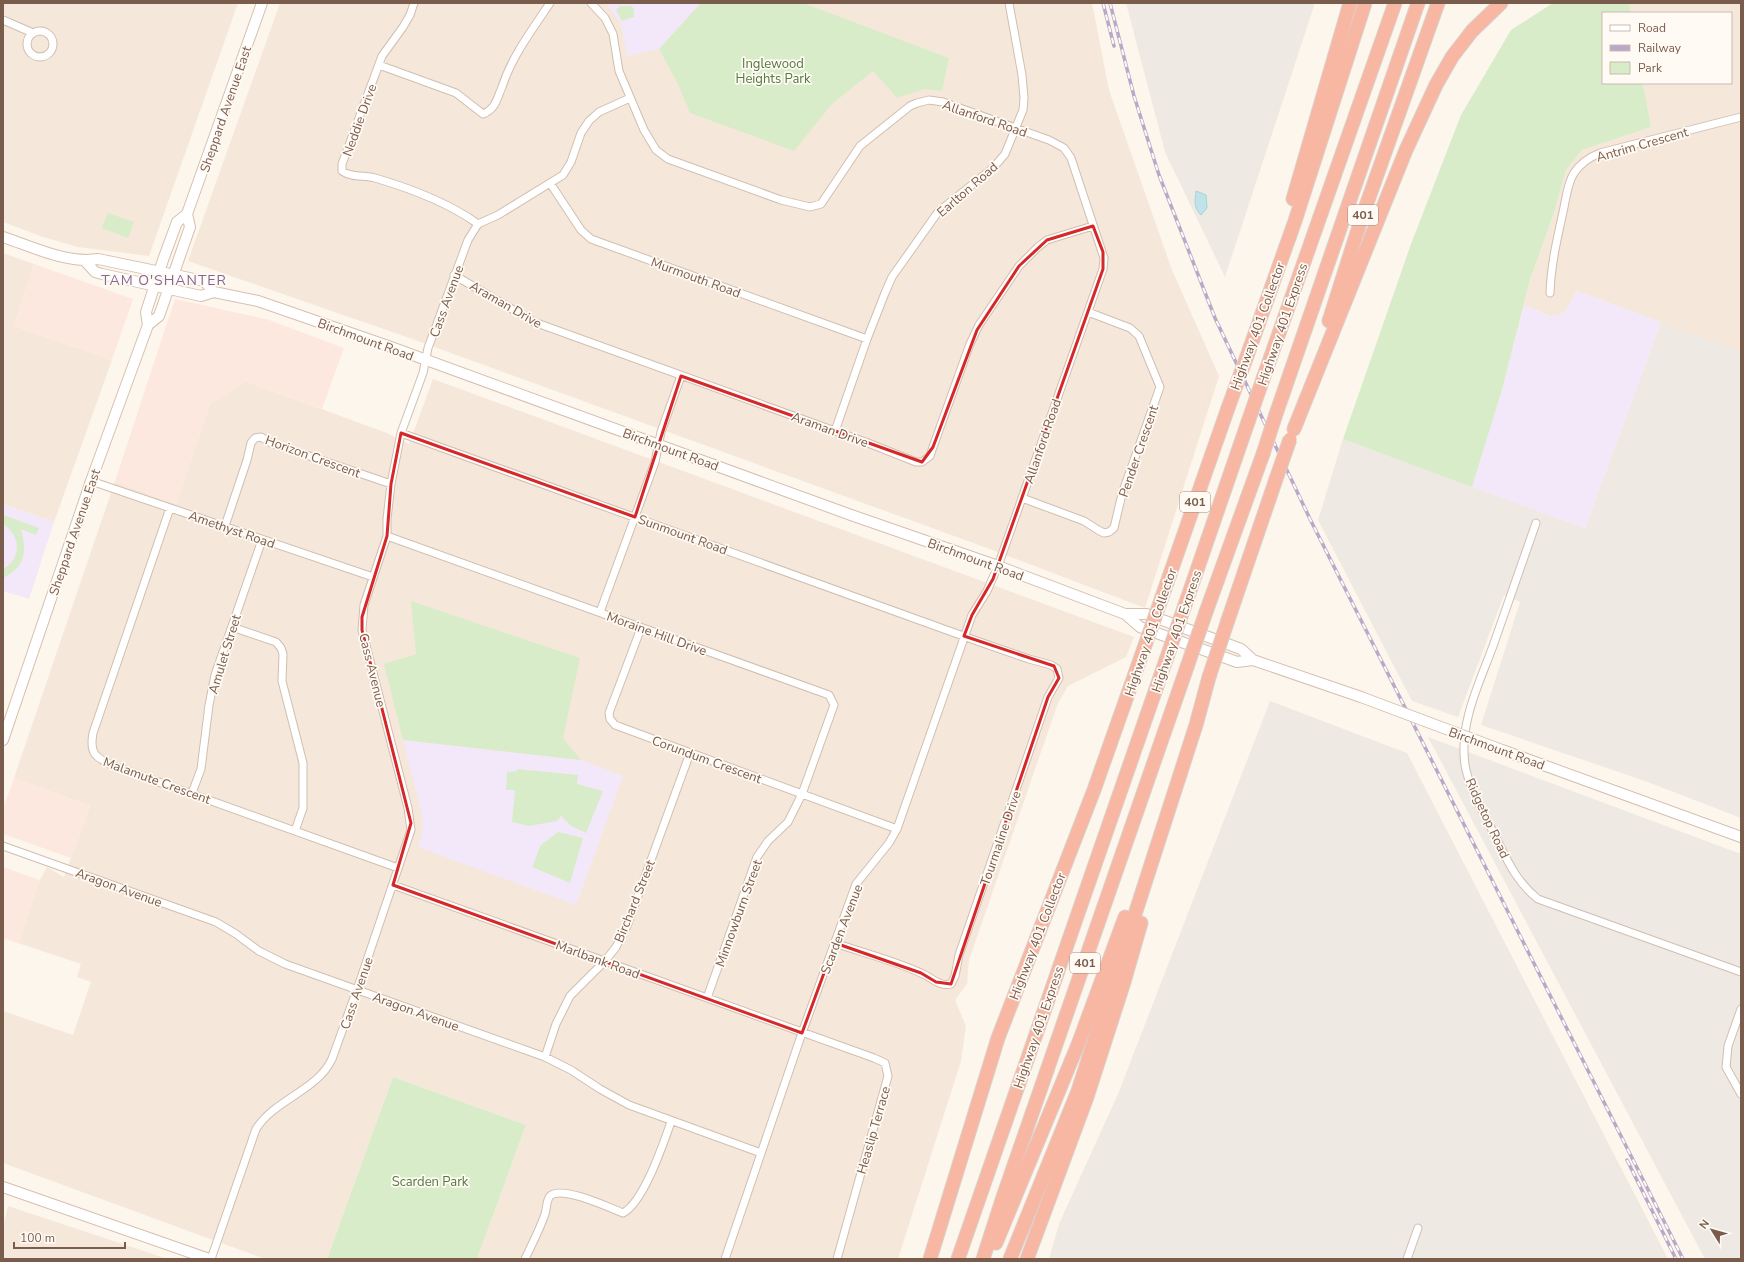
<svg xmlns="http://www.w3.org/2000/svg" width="1744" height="1262" font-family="'Nunito Sans',sans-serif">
  <rect width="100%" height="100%" fill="#fdf6ec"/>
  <path fill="#f5e8da" d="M3,3h235l-89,253 -71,-9 -35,-10 -40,-15z
    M280,3h812l17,87 63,180 47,106 -74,232 -158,-60 -569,-207 -230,-80z
    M1629,3h112v349l-164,-61 -13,22 -12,4 -28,-12 6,-25 24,-67 12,-43 16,-20 69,-23 -8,-44h88v-70h-100z
    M3,253l31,11 -20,62 98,34 -58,162 -51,-18z
    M433,379l701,258 -8,20 -58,29 -10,17 -89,257 -2,24 -12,16 11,26 -5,35 -63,198h-421l49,-134 -133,-48 -66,182h-62l-262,-96v-152l70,24 18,-53 -14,-5 4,-13 -63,-21 22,-63 7,-13 17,10 26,-71 -76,-28 101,-297 61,23 34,-100 35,-23 142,52 22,11z
    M8,1206l160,53h-165v-32z"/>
  <path fill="#fde8e0" d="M34,264l99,35 -21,61 -98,-34z
    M175,299l94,21 75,28 -22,61 -77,-28 -35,23 -34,100 -61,-23z
    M14,778l76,28 -19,52 -68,-24v-25z
    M3,867l37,13 -22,63 -15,-5z"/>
  <path fill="#efe9e4" d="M1126,3h189l-90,274 -60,-125z
    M1661,322l80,30v466l-96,-37 -164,-56 39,-123 -16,-7 -46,122 -46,-16 -94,-181 25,-81 242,89z
    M1270,701l137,52 261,506h-619l10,-35 59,-130z
    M1428,737l313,117v405h-36z"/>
  <path fill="#f3e8fa" d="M606,3h95l-42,46 -32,7 -6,-32z
    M1577,291l84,31 -76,206 -113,-41 30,-97 22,-85 28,12 12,-4z
    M3,504l51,18 -25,77 -26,-8z
    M403,740l178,20 42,16 -47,129 -158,-58 4,-14 1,-14z"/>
  <path fill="#d8ecc9" d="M701,3h102l146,55 -7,33 -18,-2 -27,9 -24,-27 -41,33 -38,47 -104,-38 -13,-31 -18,-33z
    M1553,3h76l2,10h-28v70h40l8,44 -69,23 -16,20 -12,43 -24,67 -28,110 -30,97 -129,-48 68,-195 50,-129 50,-85z
    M620,6h12l2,4v7l-12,4 -6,-11z
    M108,213l26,9 -6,16 -26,-10z
    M3,515l36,13 -3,7 -15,-6c6,22 5,38 -18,49v-9c19,-10 18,-34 0,-45z
    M411,601l169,57 -17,80 18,22 -178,-20 -19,-76 32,-10z
    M517,769l61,6 -1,9 26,7 -17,42 -15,-7 -10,-10 -4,5 -28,5 -17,-4 3,-32h-9l1,-18 10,-1z
    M558,832l25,6 -13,45 -38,-16 9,-22z
    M393,1077l133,48 -49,134h-150z"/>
  <path fill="#bfe3e8" stroke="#a5d3da" d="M1196,191l10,4 1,13 -6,7c-8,-8 -6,-15 -5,-24z"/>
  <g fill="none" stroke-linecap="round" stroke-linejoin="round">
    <defs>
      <path id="minor" d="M414,3l-4,12 -7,12 -21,29 -40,108v7c10,7 22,4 33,7 34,10 74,25 103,46
        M591,3l14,15 8,16 6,37 25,59 12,20 12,9 113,41 29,7 11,-3 39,-58 50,-40 7,-3 12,-3 14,2 106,38 15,8 7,10 33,100 -1,11 -105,297 -11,25 -15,24 -75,214 -8,14 -33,41 -54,149 -77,226
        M3,20l30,13
        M27 44a13 13 0 1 1 26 0a13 13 0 1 1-26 0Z
        M379,65l77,28 27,21c13,-5 14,-16 19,-27 10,-31 30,-57 48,-84
        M550,183l31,47 10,9 276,100
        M454,275l80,47 334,121 48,19h6l8,-6 3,-9 37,-103 9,-19 40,-59 19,-19 9,-7 46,-14
        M1550,293c1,-28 7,-54 13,-81 3,-13 4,-28 11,-39 6,-9 16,-16 26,-20l141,-36
        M835,431l32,-92 18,-46 7,-16 46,-65 55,-44 12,-14 18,-44 1,-12 -2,-23 -13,-72
        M401,433l576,208 52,18 22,6 6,4 2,9 -11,19 -89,258 -4,21 -4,8c-11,3 -19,-6 -28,-10 -27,-13 -60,-21 -88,-31
        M91,481l282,96
        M1022,498l62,23 14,9 6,3 5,-1 5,-4 8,-34 38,-107 -21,-51 -9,-8 -42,-16
        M170,508l-77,225c-4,21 3,25 21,33l284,102
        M1536,523c-14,41 -29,82 -43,123 -14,38 -34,77 -28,119 4,23 18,46 28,67 13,25 22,49 45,67l203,73
        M225,526l22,-66 4,-17 4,-5 6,-1 10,6 120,41
        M387,536l442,159 5,10 -32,89 -14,28 -20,19 -11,16 -50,141
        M600,612l55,-150 6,-30 20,-56
        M232,627l44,15 5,6 2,6 -1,27 21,82v45l-8,23
        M641,628l-32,85 1,6 5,6 282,104
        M192,793l9,-24 8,-64 6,-30 47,-135
        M3,846l213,76 20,12 23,17 26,13 260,93 26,13 29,19 29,16 132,48
        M393,885l481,173 11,5 3,13 -51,183
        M1741,1009l-13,37 -2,21 15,27
        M545,1057l11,-33 14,-28 35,-35 11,-14 11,-21 63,-173
        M211,1259l45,-130c19,-30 61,-38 76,-70l28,-78 51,-151 -3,-22 -46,-178 2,-25 23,-69v-17l4,-35 10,-51 22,-60 5,-25 40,-108 10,-16 20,-9 65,-40 8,-13 10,-29 8,-12 10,-9 31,-14
        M525,1259c7,-15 15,-30 20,-45 2,-6 1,-13 5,-18 12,-11 60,12 73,17 21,-11 40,-69 48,-91
        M1407,1259l11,-31"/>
      <path id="secondary" d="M3,237c30,10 64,27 95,22l106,22 10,11
        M85,261l10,11 7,2 99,22 13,-4 44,9 130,45 463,169 147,51 127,48 15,13 97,35 16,-2 108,37
        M148,325l11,-9 31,-89 -3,-13 75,-211
        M1125,614h21l95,35 12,11
        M3,740l88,-259 57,-156 -2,-13 17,-52 14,-38 10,-8
        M1502,750l239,87
        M3,1187l206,72"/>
      <path id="motorway" d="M1293,199l57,-196
        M1329,321l32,-101 77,-217
        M1247,356l48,-135 70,-218
        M1264,376l131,-373
        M1276,414l142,-411
        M1294,429l112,-279 30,-65 16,-28 20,-26 29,-28
        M1162,597l66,-189
        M1185,605l63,-183
        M1206,612l57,-158
        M1228,620l47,-138
        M996,1243l83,-201 46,-125
        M930,1259l68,-221 96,-248 49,-139
        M958,1259l208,-599
        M983,1259l19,-59 185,-533
        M1010,1259l68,-168 118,-366 13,-48
        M1027,1259l60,-162 37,-115 17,-59"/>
    </defs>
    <use href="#minor" stroke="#d1beb0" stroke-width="9"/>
    <use href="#secondary" stroke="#d6c0b0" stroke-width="12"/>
    <use href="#motorway" stroke="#dad1cd" stroke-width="15"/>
    <use href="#minor" stroke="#fff" stroke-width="7"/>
    <use href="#secondary" stroke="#fff" stroke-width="10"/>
    <use href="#motorway" stroke="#f7b7a3" stroke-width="13"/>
    <defs>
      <path id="rail" d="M1103,3l11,43
        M1110,3l24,93 25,79 56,143 95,201 373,740
        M1627,1160l49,99"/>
    </defs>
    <use href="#rail" stroke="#b9a8c9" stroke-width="3.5"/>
    <use href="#rail" stroke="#fffaf3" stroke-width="2" stroke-dasharray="6" stroke-linecap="butt"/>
    <defs>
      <path id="secondary-bridge" d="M1361,697l141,53"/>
      <path id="motorway-bridge" d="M1228,408l19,-52
        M1248,422l16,-46
        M1263,454l13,-40
        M1275,482l15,-43
        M1143,651l19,-54
        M1166,660l19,-55
        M1187,667l19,-55
        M1209,677l19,-57"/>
    </defs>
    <use href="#secondary-bridge" stroke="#d6c0b0" stroke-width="12" stroke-linecap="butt"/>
    <use href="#motorway-bridge" stroke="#dad1cd" stroke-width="15" stroke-linecap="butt"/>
    <use href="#secondary-bridge" stroke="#fff" stroke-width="10"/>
    <use href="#motorway-bridge" stroke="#f7b7a3" stroke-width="13"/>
  </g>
  <path fill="none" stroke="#d62828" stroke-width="3" stroke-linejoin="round" d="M1093,226l10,26v17l-110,310 -21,36 -8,21 90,30 5,12 -11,19 -97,287 -15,-2 -15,-9 -86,-30 -33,90 -409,-148 18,-62 -49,-193v-13l25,-81 4,-52 10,-51 234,84 46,-141 241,86 11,-15 44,-117 42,-64 28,-26z"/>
  <g text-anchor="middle" stroke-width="3.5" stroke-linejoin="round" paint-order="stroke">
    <g fill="#fffaf3" stroke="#a28b7f" stroke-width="1">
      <rect x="1348" y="205" width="30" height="20" rx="3"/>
      <rect x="1180" y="492" width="30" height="20" rx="3"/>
      <rect x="1070" y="953" width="30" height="20" rx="3"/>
    </g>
    <g font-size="12" font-weight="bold" fill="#7a5c4d">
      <text x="1363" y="219">401</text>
      <text x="1195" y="506">401</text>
      <text x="1085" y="967">401</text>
    </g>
    <g font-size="13" fill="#537a41" stroke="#fffaf3">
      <text x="773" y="68">Inglewood<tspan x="773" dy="15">Heights Park</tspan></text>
      <text x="430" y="1186">Scarden Park</text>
    </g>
    <g font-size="13" fill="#7a5c4d" stroke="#fffaf3">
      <text transform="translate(225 109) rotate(-71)" y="5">Sheppard Avenue East</text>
      <text transform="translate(985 118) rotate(19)" y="5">Allanford Road</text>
      <text transform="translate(359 120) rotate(-70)" y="5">Neddie Drive</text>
      <text transform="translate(1642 144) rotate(-16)" y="5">Antrim Crescent</text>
      <text transform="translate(967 189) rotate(-41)" y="5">Earlton Road</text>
      <text transform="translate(696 277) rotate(20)" y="5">Murmouth Road</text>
      <text transform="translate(446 301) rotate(-70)" y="5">Cass Avenue</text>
      <text transform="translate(506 304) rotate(30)" y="5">Araman Drive</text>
      <text transform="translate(1282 324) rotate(-71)" y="5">Highway 401 Express</text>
      <text transform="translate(1257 326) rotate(-70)" y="5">Highway 401 Collector</text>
      <text transform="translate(366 339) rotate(20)" y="5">Birchmount Road</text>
      <text transform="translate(830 429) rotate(20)" y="5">Araman Drive</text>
      <text transform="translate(1042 441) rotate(-71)" y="5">Allanford Road</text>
      <text transform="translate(671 449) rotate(20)" y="5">Birchmount Road</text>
      <text transform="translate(1138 451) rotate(-71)" y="5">Pender Crescent</text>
      <text transform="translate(313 456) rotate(20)" y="5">Horizon Crescent</text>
      <text transform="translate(232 529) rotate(19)" y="5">Amethyst Road</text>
      <text transform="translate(74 532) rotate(-71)" y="5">Sheppard Avenue East</text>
      <text transform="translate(683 534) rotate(20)" y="5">Sunmount Road</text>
      <text transform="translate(976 559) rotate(20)" y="5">Birchmount Road</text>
      <text transform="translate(1176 631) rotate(-71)" y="5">Highway 401 Express</text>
      <text transform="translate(1150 632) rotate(-71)" y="5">Highway 401 Collector</text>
      <text transform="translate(657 633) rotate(20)" y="5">Moraine Hill Drive</text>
      <text transform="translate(224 654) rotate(-73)" y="5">Amulet Street</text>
      <text transform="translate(373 670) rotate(76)" y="5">Cass Avenue</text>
      <text transform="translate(1497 748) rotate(20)" y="5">Birchmount Road</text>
      <text transform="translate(707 759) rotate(20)" y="5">Corundum Crescent</text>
      <text transform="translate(157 780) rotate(20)" y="5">Malamute Crescent</text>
      <text transform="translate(1488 818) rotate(65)" y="5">Ridgetop Road</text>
      <text transform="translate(1000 838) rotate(-71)" y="5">Tourmaline Drive</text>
      <text transform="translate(119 887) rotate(20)" y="5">Aragon Avenue</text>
      <text transform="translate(634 901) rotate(-68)" y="5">Birchard Street</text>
      <text transform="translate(738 913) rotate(-70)" y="5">Minnowburn Street</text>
      <text transform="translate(841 929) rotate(-69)" y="5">Scarden Avenue</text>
      <text transform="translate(1037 936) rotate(-69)" y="5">Highway 401 Collector</text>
      <text transform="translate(598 959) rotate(20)" y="5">Marlbank Road</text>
      <text transform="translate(356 993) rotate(-71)" y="5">Cass Avenue</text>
      <text transform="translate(416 1011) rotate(20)" y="5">Aragon Avenue</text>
      <text transform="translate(1038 1027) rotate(-71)" y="5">Highway 401 Express</text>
      <text transform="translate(873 1130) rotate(-74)" y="5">Heaslip Terrace</text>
    </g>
    <g font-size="14" letter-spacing="1" fill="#846695" stroke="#fffaf3">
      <text x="164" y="285">TAM O'SHANTER</text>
    </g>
  </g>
  <rect width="1744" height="1262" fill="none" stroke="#7a5c4d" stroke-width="8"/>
  <rect x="1602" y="12" width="130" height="72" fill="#fffaf3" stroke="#cabbb1"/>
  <rect x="1610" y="25" width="20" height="6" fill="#ffffff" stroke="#cabbb1"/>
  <text x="1638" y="32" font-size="12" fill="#7a5c4d">Road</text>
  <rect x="1610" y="45" width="20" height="6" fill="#b9a8c9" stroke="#cabbb1"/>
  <text x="1638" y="52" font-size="12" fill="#7a5c4d">Railway</text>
  <rect x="1610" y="62" width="20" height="12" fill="#d8ecc9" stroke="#cabbb1"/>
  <text x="1638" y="72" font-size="12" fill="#7a5c4d">Park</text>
  <g transform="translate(1712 1230) rotate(307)" stroke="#fffaf3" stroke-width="3" paint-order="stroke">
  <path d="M0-3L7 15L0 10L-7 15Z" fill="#7a5c4d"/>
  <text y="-6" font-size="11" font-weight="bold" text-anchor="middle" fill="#7a5c4d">N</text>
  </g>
  <path d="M14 1242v6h111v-6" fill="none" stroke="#7a5c4d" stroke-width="2"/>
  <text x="20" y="1242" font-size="12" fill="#7a5c4d" stroke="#fffaf3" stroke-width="3" paint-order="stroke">100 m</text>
</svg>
